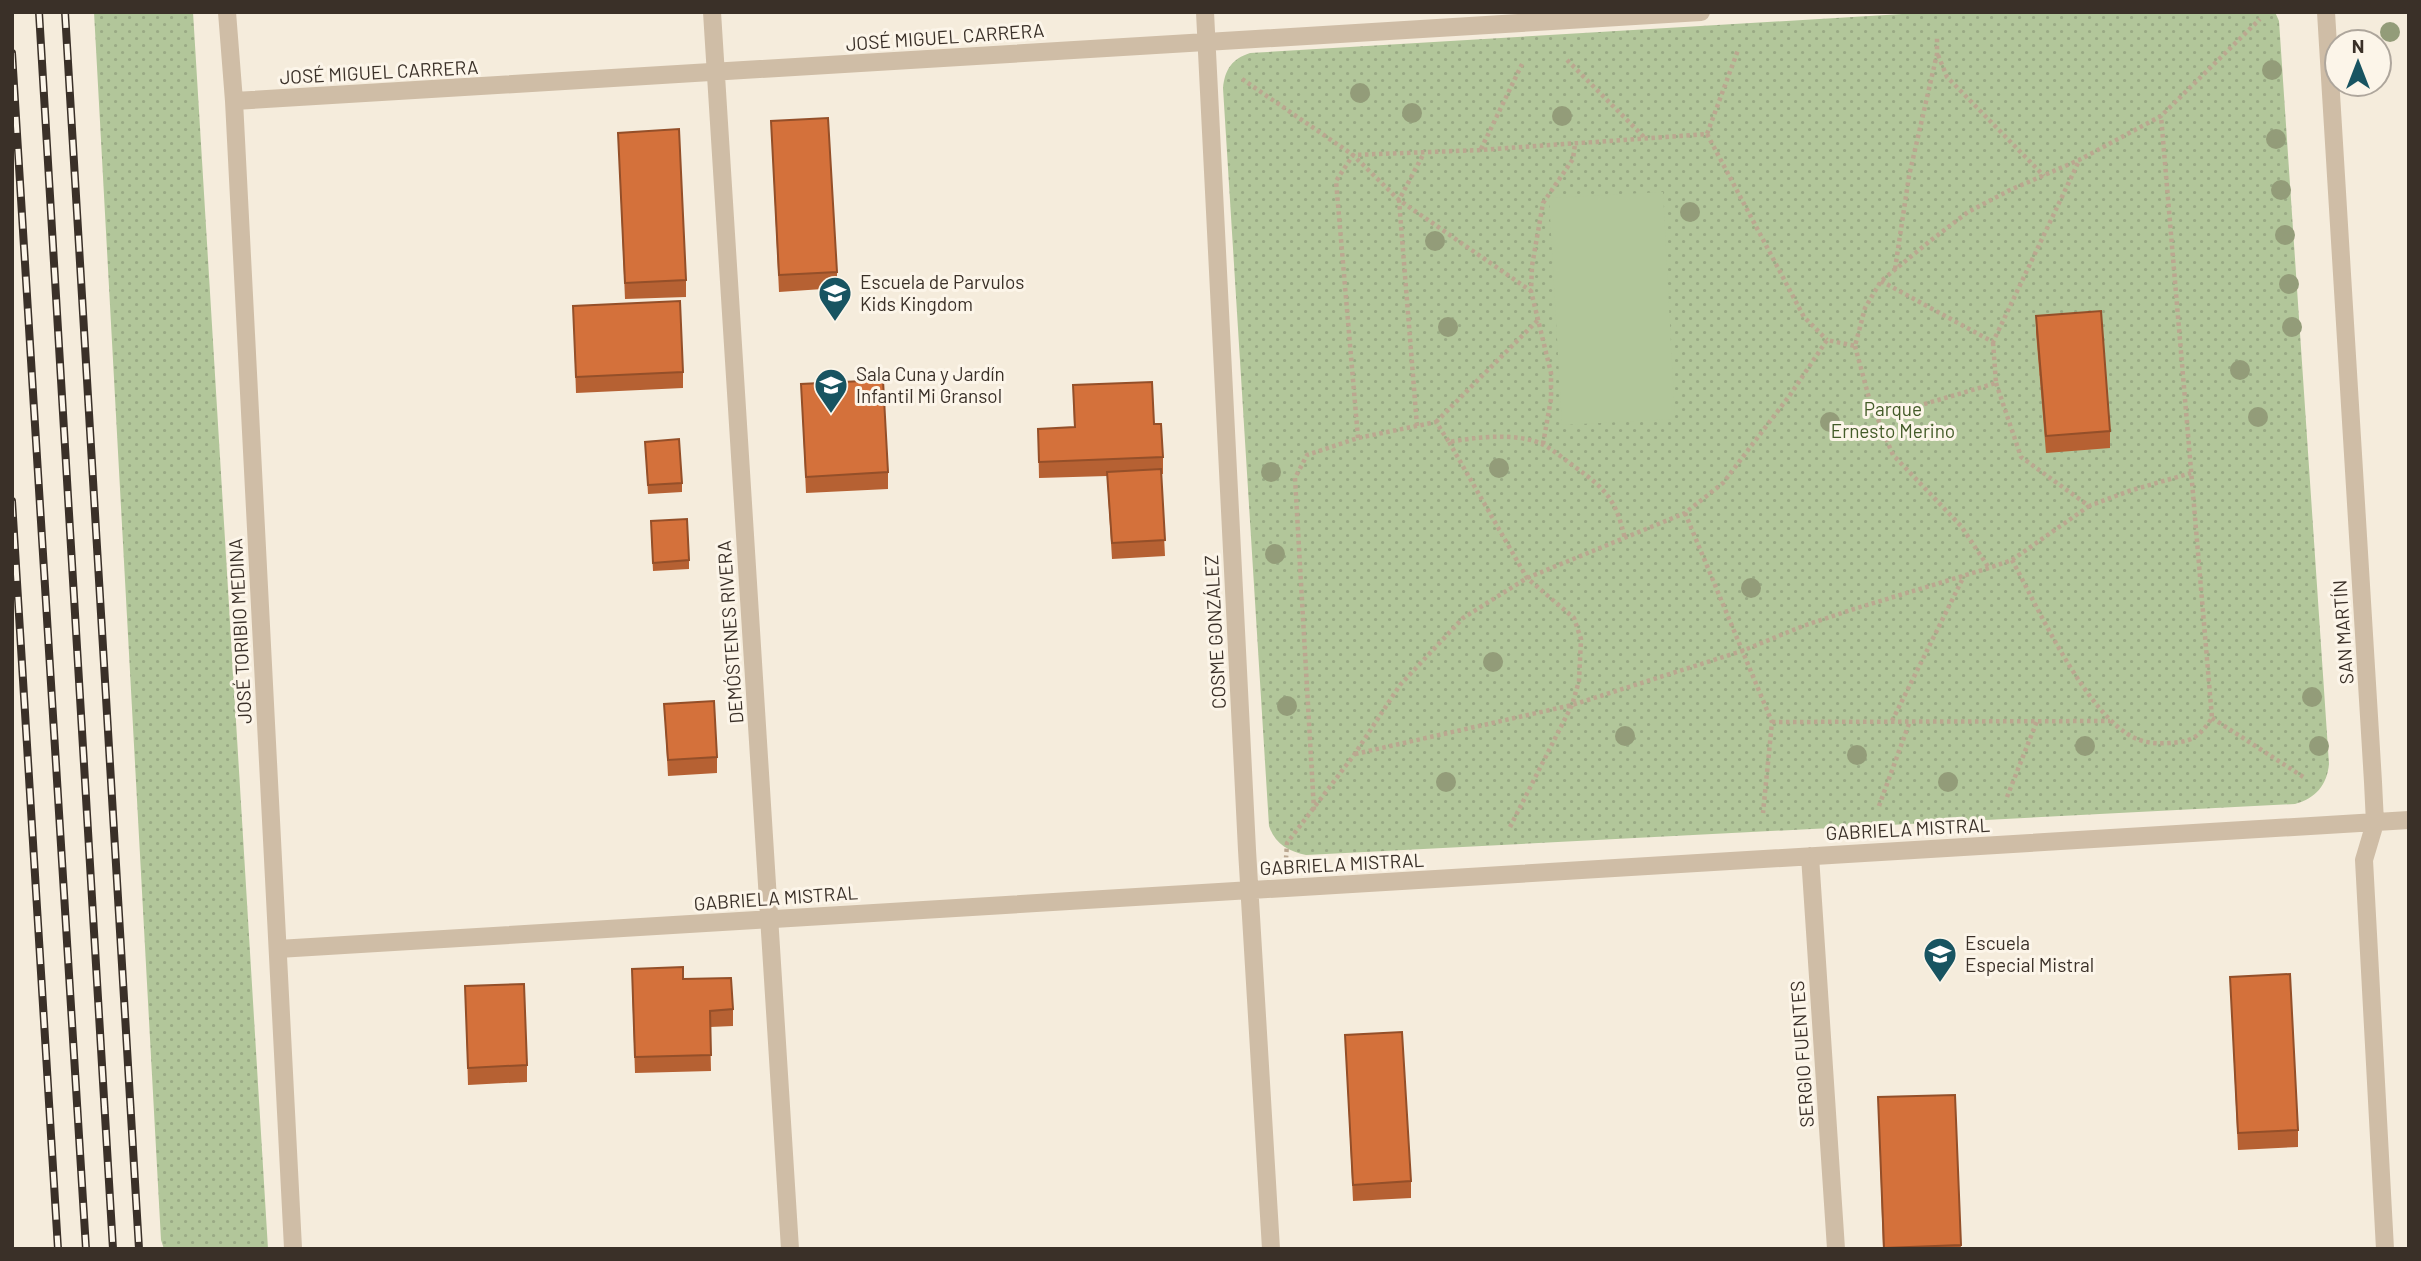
<svg xmlns="http://www.w3.org/2000/svg" width="2421" height="1261" font-family="Barlow,sans-serif">
  <defs>
    <pattern id="grass-dots" width="8" height="8" patternUnits="userSpaceOnUse" patternTransform="scale(1.75)"><rect width="8" height="8" fill="#b2c69a"/><path d="M2 2h.1M6 6h.1" fill="none" stroke="#9aaa85" stroke-width="1.8" stroke-linecap="round"/></pattern>
  </defs>
  <rect width="100%" height="100%" fill="#f5ecdc"/>
  <path fill="url(#grass-dots)" d="M94,12h99l75,1237h-104l-3,-9z
    M1935,12h340l4,9 50,743c-2,21 -13,34 -34,40l-989,51c-18,-4 -31,-11 -37,-29l-46,-738c2,-19 9,-29 27,-35z"/>
  <path fill="#b2c69a" d="M1663,192l12,227 -113,6 -13,-227z"/>
  <g fill="none" stroke-linecap="round" stroke-linejoin="round">
    <path stroke="#bba790" stroke-width="4.5" stroke-dasharray="3.5 3.5" stroke-linecap="butt" d="M1938,55l9,22 97,99
      M1567,60l77,77
      M1242,79l111,76 46,45 132,91
      M1707,134l97,183 23,23
      M1481,149l42,-87
      M1895,269l14,-93 28,-122v-16
      M1881,281l112,61 86,-181
      M1855,346l14,52 24,57 68,71 28,42
      M1996,383l25,74 68,49 40,-15 62,-18
      M1877,418l119,-35 -3,-41
      M1436,422l102,-102
      M1417,426l-18,-226 25,-47
      M1358,438l-22,-257 17,-26 128,-5 226,-16 31,-84
      M1449,442l78,136 47,40 7,21 -2,42 -7,24 -63,124
      M1543,444l8,-45v-26l-20,-82 1,-25 11,-63 30,-44 2,-15
      M1685,513l87,209 -9,91
      M2012,560c25,46 76,159 125,179 9,4 22,5 32,4 23,-1 30,-6 43,-25l-51,-602
      M2212,718l93,60
      M1892,721l72,-145
      M1772,722l338,-1
      M1355,754l217,-49 170,-54 61,-25 51,-17 135,-41 23,-8 77,-54
      M2007,797l30,-76
      M1879,806l31,-85
      M1314,810l-19,-332 12,-23 51,-17 78,-16 13,20c27,-5 70,-10 95,3 11,6 21,15 31,22 32,23 41,33 50,72
      M1286,859l1,-16 67,-88 46,-70 63,-67 64,-40 158,-65 38,-30 67,-88 37,-55 28,6 10,-38 16,-27 49,-40 38,-29 42,-22 69,-30 82,-44 99,-97"/>
    <path stroke="#cfbda6" stroke-width="18" d="M227,12l7,89 59,1147
      M712,12l78,1237
      M1205,12l42,838 24,399
      M2326,12l47,770 2,41 -11,37 21,389
      M234,101l1467,-89
      M1810,856l26,393
      M278,949l2131,-129"/>
    <defs>
      <path id="rail" d="M39,12l74,1237
        M65,12l74,1237
        M12,53l74,1196
        M12,501l46,748"/>
    </defs>
    <use href="#rail" stroke="#3a3028" stroke-width="8"/>
    <use href="#rail" stroke="#fcf5e9" stroke-width="5" stroke-dasharray="16" stroke-linecap="butt"/>
  </g>
  <g fill="#939c79">
    <circle cx="2390" cy="32" r="10"/>
    <circle cx="2272" cy="70" r="10"/>
    <circle cx="1360" cy="93" r="10"/>
    <circle cx="1412" cy="113" r="10"/>
    <circle cx="1562" cy="116" r="10"/>
    <circle cx="2276" cy="139" r="10"/>
    <circle cx="2281" cy="190" r="10"/>
    <circle cx="1690" cy="212" r="10"/>
    <circle cx="2285" cy="235" r="10"/>
    <circle cx="1435" cy="241" r="10"/>
    <circle cx="2289" cy="284" r="10"/>
    <circle cx="1448" cy="327" r="10"/>
    <circle cx="2292" cy="327" r="10"/>
    <circle cx="2240" cy="370" r="10"/>
    <circle cx="2258" cy="417" r="10"/>
    <circle cx="1830" cy="422" r="10"/>
    <circle cx="1499" cy="468" r="10"/>
    <circle cx="1271" cy="472" r="10"/>
    <circle cx="1275" cy="554" r="10"/>
    <circle cx="1751" cy="588" r="10"/>
    <circle cx="1493" cy="662" r="10"/>
    <circle cx="2312" cy="697" r="10"/>
    <circle cx="1287" cy="706" r="10"/>
    <circle cx="1625" cy="736" r="10"/>
    <circle cx="2085" cy="746" r="10"/>
    <circle cx="2319" cy="746" r="10"/>
    <circle cx="1857" cy="755" r="10"/>
    <circle cx="1446" cy="782" r="10"/>
    <circle cx="1948" cy="782" r="10"/>
  </g>
  <path fill="#b66133" d="M771,121l66,151v16l-58,4z
    M618,133l68,147v17l-61,2z
    M573,306l110,66v16l-107,5z
    M2036,316l74,115v17l-64,5 -10,-121z
    M801,384l87,88v17l-82,4z
    M1073,385l81,39 9,33v17h-2l4,82 -53,3 -5,-83 -68,2 -1,-49 36,-2z
    M645,442l37,41v9l-34,2z
    M651,529l38,31v9l-36,2z
    M664,704l53,53v16l-49,3z
    M2230,977l68,153v17l-60,3z
    M683,979l50,30v17l-23,1 1,44 -76,2 -3,-88z
    M465,986l62,79v17l-59,3z
    M1345,1035l66,146v17l-58,3z
    M1955,1095l6,154h-78l-5,-152z"/>
  <path fill="#d4713b" stroke="#944f29" stroke-width="2" d="M828,118l9,154 -58,3 -8,-154z
    M679,129l7,151 -61,3 -7,-150z
    M680,301l3,71 -107,5 -3,-71z
    M2101,311l9,120 -64,5 -10,-120z
    M883,380l5,92 -82,5 -5,-93z
    M1152,382l2,42h7l2,33 -124,5 -1,-33 37,-2 -2,-42z
    M679,439l3,44 -34,2 -3,-43z
    M1161,469l4,71 -53,3 -5,-71z
    M687,519l2,41 -36,3 -2,-42z
    M714,701l3,56 -49,3 -4,-56z
    M683,967v12l48,-1 2,31 -23,2 1,44 -76,2 -3,-88z
    M2290,974l8,156 -60,3 -8,-156z
    M524,984l3,81 -59,3 -3,-82z
    M1402,1032l9,149 -58,4 -8,-150z
    M1955,1095l6,150 -77,3 -6,-151z"/>
  <defs>
    <symbol id="school-pin" viewBox="-11 -11 22 30"><path d="M0 17L-7.5 6A9.5 9.5 0 1 1 7.5 6Z" fill="#185461" stroke="#fcf5e9"/><path d="M0-5L7-2L0 1L-7-2ZM-4 1L0 2.5L4 1V4Q0 6-4 4Z" fill="#fff"/></symbol>
  </defs>
  <g fill-rule="evenodd">
    <use href="#school-pin" x="816" y="274" width="38" height="52"/>
    <use href="#school-pin" x="812" y="366" width="38" height="52"/>
    <use href="#school-pin" x="1921" y="935" width="38" height="52"/>
  </g>
  <g text-anchor="middle" stroke-width="6" stroke-linejoin="round" paint-order="stroke">
    <g font-size="19" fill="#3a3028" stroke="#fcf5e9">
      <text transform="translate(945 37) rotate(-4)" y="7">JOSÉ MIGUEL CARRERA</text>
      <text transform="translate(379 72) rotate(-3)" y="7">JOSÉ MIGUEL CARRERA</text>
      <text transform="translate(240 631) rotate(-93)" y="7">JOSÉ TORIBIO MEDINA</text>
      <text transform="translate(730 632) rotate(-94)" y="7">DEMÓSTENES RIVERA</text>
      <text transform="translate(1215 632) rotate(-93)" y="7">COSME GONZÁLEZ</text>
      <text transform="translate(2343 632) rotate(-94)" y="7">SAN MARTÍN</text>
      <text transform="translate(1908 829) rotate(-3)" y="7">GABRIELA MISTRAL</text>
      <text transform="translate(1342 864) rotate(-3)" y="7">GABRIELA MISTRAL</text>
      <text transform="translate(776 898) rotate(-4)" y="7">GABRIELA MISTRAL</text>
      <text transform="translate(1802 1054) rotate(-94)" y="7">SERGIO FUENTES</text>
    </g>
    <g font-size="19" fill="#3a3028" stroke="#fcf5e9" text-anchor="start">
      <text x="860" y="289">Escuela de Parvulos<tspan x="860" dy="22">Kids Kingdom</tspan></text>
      <text x="856" y="381">Sala Cuna y Jardín<tspan x="856" dy="22">Infantil Mi Gransol</tspan></text>
      <text x="1965" y="950">Escuela<tspan x="1965" dy="22">Especial Mistral</tspan></text>
    </g>
    <g font-size="19" fill="#435b28" stroke="#fcf5e9">
      <text x="1893" y="416">Parque<tspan x="1893" dy="22">Ernesto Merino</tspan></text>
    </g>
  </g>
  <rect width="2421" height="1261" fill="none" stroke="#3a3028" stroke-width="28"/>
  <g transform="translate(2358 63)"><circle r="33" fill="#fcf5e9" stroke="#aea69c" stroke-width="2"/>
  <path d="M0-5L12 26L0 18L-12 26Z" fill="#185461"/>
  <text y="-10" font-size="19" font-weight="bold" text-anchor="middle" fill="#3a3028">N</text>
  </g>
</svg>
